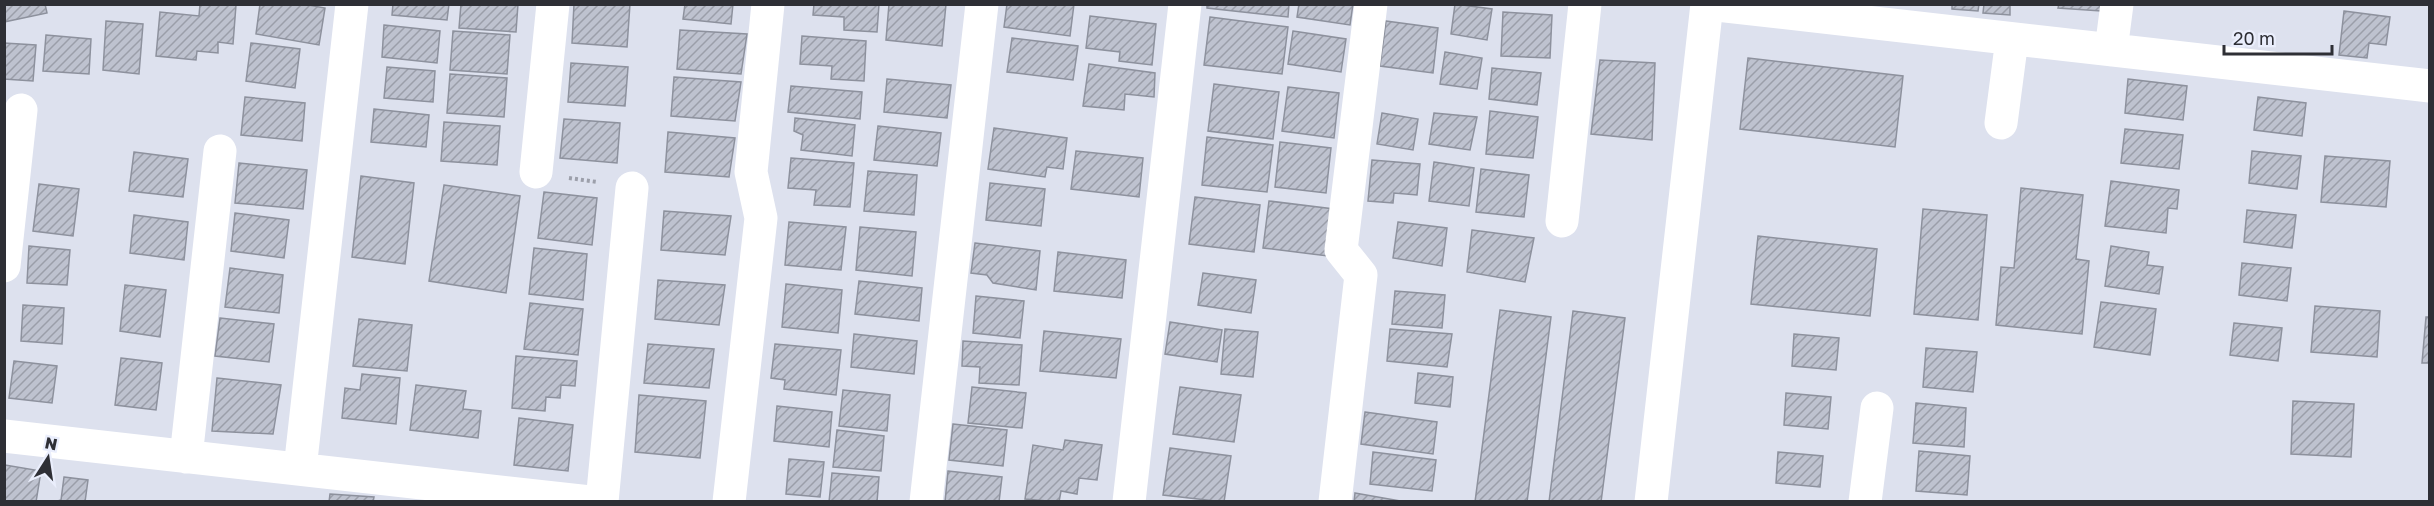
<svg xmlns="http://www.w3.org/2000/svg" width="2434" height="506" font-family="'Golos Text',sans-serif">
  <defs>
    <pattern id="building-hatch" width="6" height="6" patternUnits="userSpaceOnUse" patternTransform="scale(1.5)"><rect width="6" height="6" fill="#bec2cf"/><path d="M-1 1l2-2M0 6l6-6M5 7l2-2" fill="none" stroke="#9b9ea9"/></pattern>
  </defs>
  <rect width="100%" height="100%" fill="#dde1ee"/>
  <path fill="url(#building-hatch)" stroke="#8d919d" stroke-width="1.5" d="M4,4h41l2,9 -43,9z
    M200,4l36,1 -3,39 -15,-2v11l-21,-2 -1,9 -40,-4 4,-44 39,4z
    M260,4h43l22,4 -6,37 -63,-11z
    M393,4h56l-2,16 -55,-5z
    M461,4h57l-2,28 -57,-4z
    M574,4h56l-3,43 -55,-4z
    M685,4h48l-2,20 -48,-5z
    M814,4h65l-2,28 -33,-2v-13l-31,-2z
    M889,4h57l-4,42 -56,-6z
    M1007,4h67l-4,32 -66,-9z
    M1207,4h82l-1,13 -81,-9z
    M1299,4h54l-3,21 -53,-8z
    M1455,4l37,5 -5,31 -36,-6z
    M1952,4h27l-1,7 -26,-2z
    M1984,4h26v11l-27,-2z
    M2059,4h42v7l-43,-3z
    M2344,11l46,6 -4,28 -17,-2 -2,15 -28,-3z
    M1503,12l49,3 -2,43 -49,-2z
    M1090,16l66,8 -4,41 -33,-4 1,-9 -34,-4z
    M1210,17l78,10 -6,47 -78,-9z
    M106,21l37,3 -4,50 -36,-4z
    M1386,21l52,7 -5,45 -53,-7z
    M384,25l56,6 -3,32 -55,-6z
    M680,30l67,4 -6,40 -64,-5z
    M453,31l57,4 -3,39 -57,-4z
    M1293,31l53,8 -5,33 -53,-8z
    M46,35l45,4 -2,35 -46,-3z
    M802,36l64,5 -2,40 -33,-2 1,-13 -32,-2z
    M1012,38l66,8 -5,34 -66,-8z
    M4,43l32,2 -3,36 -29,-2z
    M251,43l49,6 -5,39 -49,-7z
    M1445,52l37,6 -5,31 -37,-5z
    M1748,58l155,18 -8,71 -155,-18z
    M1600,60l55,3 -3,77 -61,-6z
    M571,63l57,4 -3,39 -57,-4z
    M1089,64l66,9 -1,24 -29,-3 -1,16 -41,-4z
    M387,67l48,4 -2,31 -49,-4z
    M1492,68l49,5 -4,32 -48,-6z
    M450,74l57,4 -3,39 -57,-4z
    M674,77l67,5 -6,39 -64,-5z
    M887,79l64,6 -4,33 -63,-6z
    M2128,79l59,7 -4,34 -58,-7z
    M1214,84l65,8 -6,47 -65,-8z
    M791,86l71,6 -2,27 -72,-7z
    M1288,87l51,6 -5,45 -52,-7z
    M245,97l60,6 -3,38 -61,-6z
    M2258,97l48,6 -4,33 -48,-6z
    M374,109l55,6 -3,32 -55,-5z
    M1490,111l48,6 -5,41 -47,-4z
    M1382,113l36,6 -5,31 -36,-6z
    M1434,113l43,4 -7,33 -41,-6z
    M795,118l60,7 -3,31 -51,-6 2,-15 -9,-4z
    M564,119l56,4 -3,40 -57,-5z
    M444,122l56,4 -3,39 -56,-4z
    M878,126l63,7 -4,33 -63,-6z
    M994,128l73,10 -4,31 -16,-2 -2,10 -57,-8z
    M2125,129l58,6 -4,34 -58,-6z
    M668,132l67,6 -6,39 -64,-5z
    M1207,137l66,8 -6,47 -65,-7z
    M1280,142l51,6 -5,45 -51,-6z
    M1076,151l67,7 -4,39 -68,-8z
    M2252,151l49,5 -4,33 -48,-6z
    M134,152l54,7 -5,38 -54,-6z
    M2325,156l65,5 -4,46 -65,-5z
    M791,158l63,5 -4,44 -36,-2 2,-15 -28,-2z
    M1372,160l48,4 -3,31 -23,-2 -1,10 -25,-2z
    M1434,162l40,6 -5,38 -40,-5z
    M239,163l68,7 -4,39 -68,-6z
    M1481,169l48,6 -5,42 -48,-5z
    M868,171l49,4 -3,40 -50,-4z
    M361,176l53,7 -9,81 -53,-7z
    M2111,181l68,9 -2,19 -9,-1 -2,25 -61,-7z
    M990,183l55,6 -4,37 -55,-6z
    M39,184l40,5 -6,47 -40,-5z
    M444,185l76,11 -14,97 -77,-12z
    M2021,188l62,7 -7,64 13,2 -7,73 -86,-9 5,-58 13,1z
    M544,192l53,6 -5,47 -54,-7z
    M1195,197l65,8 -6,47 -65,-8z
    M1269,201l65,8 -6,47 -65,-8z
    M1923,209l64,6 -9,105 -64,-6z
    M2247,210l49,5 -4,33 -48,-6z
    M664,211l67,5 -6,39 -64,-5z
    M235,213l54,7 -5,38 -53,-7z
    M134,215l54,7 -4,38 -54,-7z
    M789,222l57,5 -5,43 -56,-5z
    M1398,222l49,6 -5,38 -49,-8z
    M860,227l56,5 -4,44 -56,-6z
    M1472,230l62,8 -9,44 -58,-10z
    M1758,236l119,13 -7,67 -119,-12z
    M975,243l65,8 -4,39 -43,-7 -6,-8 -16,-2z
    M29,246l41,4 -3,35 -40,-2z
    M2111,246l38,6 -2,13 16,2 -4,27 -54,-8z
    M534,248l53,6 -4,46 -54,-6z
    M1058,252l68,8 -4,38 -68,-7z
    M2242,263l49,5 -4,33 -48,-6z
    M230,268l53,7 -4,38 -54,-6z
    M1203,273l53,7 -5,33 -53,-8z
    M658,280l67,5 -6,40 -64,-6z
    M859,281l63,7 -3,33 -64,-7z
    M786,284l56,6 -4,43 -56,-6z
    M125,285l41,5 -6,47 -40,-6z
    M1395,291l50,4 -3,33 -50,-4z
    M976,296l48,5 -4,37 -47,-5z
    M2101,302l55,7 -6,46 -56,-8z
    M530,303l53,6 -5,46 -54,-6z
    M23,305l41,3 -2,36 -41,-3z
    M2315,306l65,5 -3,46 -66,-5z
    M1500,310l51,7 -24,185h-52z
    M1573,311l52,7 -24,184h-52z
    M2426,317h4v46h-8z
    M220,318l54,6 -5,38 -54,-6z
    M359,319l53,6 -5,46 -54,-5z
    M1170,322l52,8 -5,32 -52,-8z
    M2234,323l48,5 -4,33 -48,-6z
    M1225,329l33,3 -5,45 -32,-3z
    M1390,329l62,5 -5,33 -60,-6z
    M1044,331l77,8 -5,39 -76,-7z
    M854,334l63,7 -3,33 -63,-7z
    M1794,334l45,4 -3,32 -44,-4z
    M963,341l59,4 -3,40 -40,-2 1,-16 -18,-1z
    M648,344l66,5 -5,39 -65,-5z
    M775,344l66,6 -5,45 -52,-6 1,-9 -14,-2z
    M1926,348l51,4 -4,40 -50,-5z
    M516,356l61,5 -2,25 -14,-1 -1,13 -14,-1 -1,14 -33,-3z
    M121,358l41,5 -6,47 -41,-5z
    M14,361l43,5 -5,37 -43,-5z
    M1418,373l35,4 -3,30 -35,-4z
    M362,374l38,4 -4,46 -54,-6 3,-30 15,2z
    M217,378l64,7 -8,49 -61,-3z
    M416,385l50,6 -3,18 18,2 -3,27 -68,-8z
    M972,387l54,6 -4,35 -54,-5z
    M1180,387l61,8 -7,47 -61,-8z
    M843,390l47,5 -3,36 -48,-5z
    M1786,393l45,4 -3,32 -44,-4z
    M639,395l67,6 -6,57 -65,-6z
    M2293,401l61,3 -3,53 -60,-3z
    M1916,403l50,5 -2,39 -51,-4z
    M777,406l55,6 -3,35 -55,-6z
    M1365,412l72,10 -4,32 -72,-10z
    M519,418l54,7 -5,46 -54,-6z
    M953,424l54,6 -4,36 -54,-6z
    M837,430l47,6 -3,35 -48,-4z
    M1065,440l37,5 -5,35 -18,-2 -2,16 -16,-3 -2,11 -34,-3 8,-54 30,5z
    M1170,448l61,8 -7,46 -61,-7z
    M1919,451l51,5 -3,39 -51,-4z
    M1373,452l63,8 -4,31 -62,-7z
    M1778,452l45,4 -3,31 -44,-4z
    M789,459l35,3 -4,35 -34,-3z
    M5,465l36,6 -5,31h-32z
    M948,471l54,6 -3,25h-54z
    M832,473l47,4 -2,25h-48z
    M64,477l24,3 -3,22h-31l7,-2z
    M1355,493l51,9h-52z
    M330,494l44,3 -1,5h-44z"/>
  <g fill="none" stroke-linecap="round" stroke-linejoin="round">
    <path stroke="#9c9faa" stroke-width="4" stroke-dasharray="3 3" stroke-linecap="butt" d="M569,178l28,4"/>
    <path stroke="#fff" stroke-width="33" d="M1708,4l722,82
      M2111,50l6,-46
      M2001,123l11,-84
      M536,172l17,-168
      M1562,221l23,-217
      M4,266l17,-156
      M4,436l586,66
      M186,457l34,-306
      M300,469l52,-465
      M602,502l30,-314
      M729,502l32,-284 -10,-46 17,-168
      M926,502l56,-498
      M1129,502l56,-498
      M1335,502l26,-227 -20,-25 30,-246
      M1651,502l56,-498
      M1865,502l12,-94"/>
  </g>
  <rect width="2434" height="506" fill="none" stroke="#2e2f35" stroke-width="12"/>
  <g transform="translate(48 458) rotate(12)" stroke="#eaeefc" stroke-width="4.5" paint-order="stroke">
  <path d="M0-4.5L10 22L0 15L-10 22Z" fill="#2e2f35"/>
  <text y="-9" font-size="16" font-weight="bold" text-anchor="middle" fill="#2e2f35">N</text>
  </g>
  <path d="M2224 45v9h108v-9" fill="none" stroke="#2e2f35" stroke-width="3"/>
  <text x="2233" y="45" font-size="18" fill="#2e2f35" stroke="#eaeefc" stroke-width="4.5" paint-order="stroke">20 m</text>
</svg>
